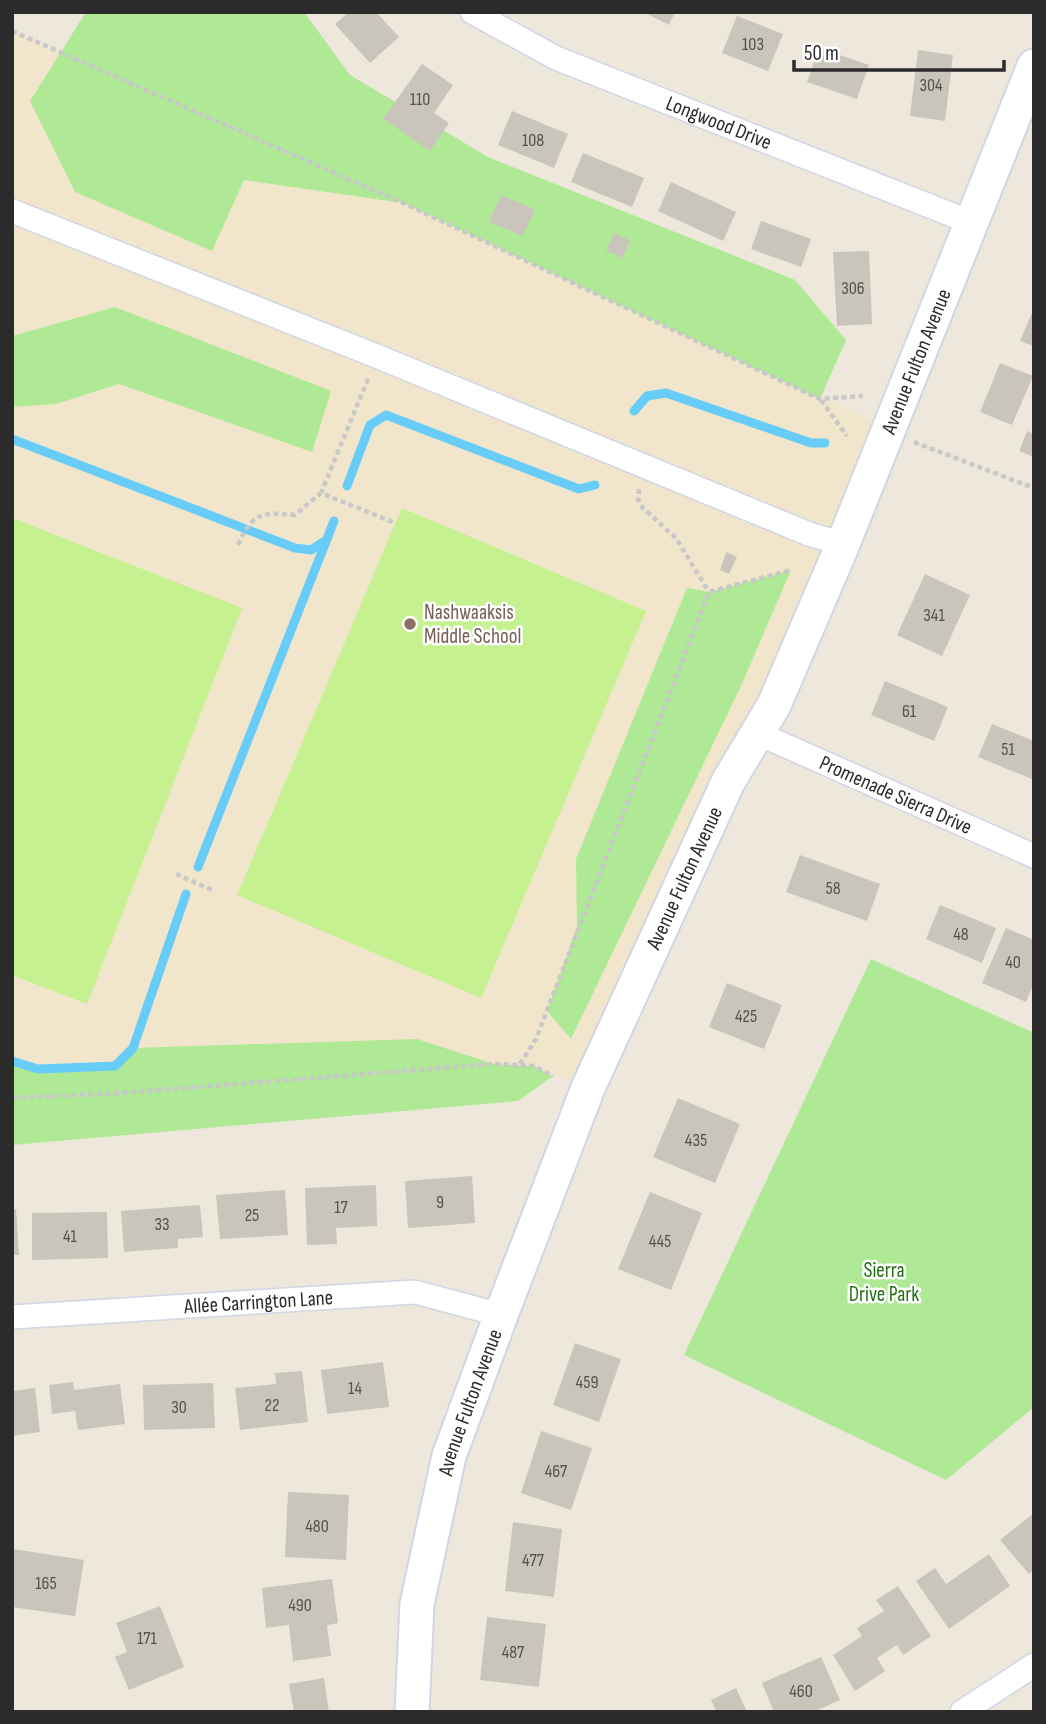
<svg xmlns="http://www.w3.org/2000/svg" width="1046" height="1724" font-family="'Sofia Sans Condensed',sans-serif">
  <rect width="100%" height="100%" fill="#eee7dc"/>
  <path fill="#f1e6cb" d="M12,31l391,172 486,225 -301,660 -54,-22 -522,32z"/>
  <path fill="#afe995" d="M86,12h218l46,63 138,82 307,123 51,60 -26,59 -417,-196 -159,-23 -32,71 -137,-59 -45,-91z
    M115,307l216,84 -19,61 -193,-68 -63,20 -44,3v-71z
    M791,570l-51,118 -169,351 -24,-28 30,-84 -1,-68 111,-271 22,4z
    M871,959l163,74v374l-88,73 -262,-125z
    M417,1039l77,25 40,2 19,10 -35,25 -506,44v-84l26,8 76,-3 19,-18z"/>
  <path fill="#c5f190" d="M402,508l244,103 -165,387 -244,-103z
    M12,518l230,90 -155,396 -75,-29z"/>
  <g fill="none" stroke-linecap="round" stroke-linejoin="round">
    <path stroke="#67cdf8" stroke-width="9" d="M634,411l13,-15 19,-3 145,50h14
      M12,439l283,109 16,2 12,-8
      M347,486l23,-61 16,-10 193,74 16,-4
      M198,867l136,-346
      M12,1061l26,8 77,-3 18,-18 53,-154"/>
  </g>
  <path fill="#c9c5bb" d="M349,12h27l23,25 -29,26 -35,-39z
    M643,12h32l-6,13z
    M737,16l46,18 -15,37 -46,-18z
    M819,48l50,17 -12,34 -50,-17z
    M918,50l35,5 -8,66 -35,-5z
    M422,64l31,21 -19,28 15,10 -19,28 -47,-32z
    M512,111l56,23 -14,34 -56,-23z
    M583,153l61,25 -12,29 -61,-25z
    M671,182l65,30 -13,29 -65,-30z
    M501,195l34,14 -12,27 -34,-14z
    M761,221l50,18 -10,28 -50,-18z
    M614,233l16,7 -7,18 -17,-7z
    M869,251l3,73 -35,2 -4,-74z
    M1034,308v38l-14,-5z
    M1000,363l33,13 -21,49 -32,-13z
    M1027,431l7,3v23l-15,-6z
    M726,552l11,5 -8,17 -9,-4z
    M925,574l45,21 -28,61 -45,-21z
    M885,681l63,26 -14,34 -63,-26z
    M992,724l42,17v39l-56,-23z
    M800,855l80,29 -13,37 -81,-29z
    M940,905l56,23 -14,35 -56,-24z
    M1006,928l28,12v43l-8,19 -44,-19z
    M727,983l55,22 -18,44 -55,-22z
    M678,1098l62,26 -25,59 -62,-26z
    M472,1176l3,47 -67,5 -3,-47z
    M376,1185l1,41 -41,2 1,16 -30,1 -2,-57z
    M285,1190l3,45 -68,4 -4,-44z
    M650,1192l52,21 -31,77 -53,-21z
    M200,1205l3,32 -25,2v9l-54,4 -3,-41z
    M16,1209l3,46h-7v-45z
    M107,1212l1,46 -76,2v-47z
    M575,1343l46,16 -22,63 -46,-17z
    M383,1362l6,45 -62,7 -6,-44z
    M302,1371l6,51 -68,8 -5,-42 41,-4 -1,-11z
    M73,1382l1,8 46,-6 5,40 -47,6 -3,-19 -23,3 -3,-29z
    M213,1383l2,45 -71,2 -1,-45z
    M35,1388l5,44 -28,4 1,-45z
    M541,1431l51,17 -21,62 -50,-17z
    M288,1492l61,3 -3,65 -61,-3z
    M1034,1513v56l-5,5 -29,-34z
    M513,1522l49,7 -8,68 -49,-6z
    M13,1549l71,11 -9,56 -63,-9z
    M989,1554l21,32 -61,43 -33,-48 19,-13 11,16z
    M332,1579l6,44 -11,2 4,31 -38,5 -4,-36 -23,3 -4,-40z
    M898,1586l33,50 -28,19 -6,-10 -20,13 8,13 -30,20 -22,-36 29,-19 -5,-8 27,-17 -8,-11z
    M160,1606l24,61 -55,23 -14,-33 12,-5 -11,-29z
    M487,1617l59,7 -7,63 -59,-7z
    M821,1657l19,43 -27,12h-39l-12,-29z
    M324,1678l5,34h-35l-5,-28z
    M736,1688l11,24h-30l-6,-12z"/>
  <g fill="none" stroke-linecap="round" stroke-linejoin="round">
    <defs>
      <g id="street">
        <path id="s1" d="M472,12l84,46 414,164"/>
        <path d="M12,211l362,144 435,179 34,10"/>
        <path id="s2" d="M757,733l277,123"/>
        <path id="s3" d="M12,1317l403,-25 86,23"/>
        <path d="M962,1712l72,-47"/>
      </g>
      <g id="secondary">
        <path id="s4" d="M412,1712l5,-108 32,-148 52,-141 87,-227 140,-306 46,-77 69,-161 191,-478"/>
      </g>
    </defs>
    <use href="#street" stroke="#d1d5e5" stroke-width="26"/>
    <use href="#secondary" stroke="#d1d5e5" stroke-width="37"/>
    <path stroke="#c8c8c8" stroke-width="4.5" stroke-dasharray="5 3.5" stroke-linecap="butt" d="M12,31l391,172 417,196 43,-3
      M368,379l-47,114 74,30
      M821,400l26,36
      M914,442l120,46
      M639,489l-1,10 4,8 34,31 33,54
      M238,545c15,-33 23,-33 57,-30l26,-22
      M176,874l36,16
      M520,1064l16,-25 173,-447 82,-22
      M12,1098l108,-5 374,-29 40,2 19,10"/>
    <use href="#street" stroke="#fff" stroke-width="23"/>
    <use href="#secondary" stroke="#fff" stroke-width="33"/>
  </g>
  <circle fill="#8d6e63" stroke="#fff" stroke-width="2.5" cx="410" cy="624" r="7"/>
  <g text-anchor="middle" stroke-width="5" stroke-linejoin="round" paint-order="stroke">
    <g font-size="18" fill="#52524f">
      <text x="753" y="50">103</text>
      <text x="931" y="91">304</text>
      <text x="420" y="105">110</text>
      <text x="533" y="146">108</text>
      <text x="853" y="294">306</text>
      <text x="934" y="621">341</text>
      <text x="909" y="717">61</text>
      <text x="1008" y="755">51</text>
      <text x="833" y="894">58</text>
      <text x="961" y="940">48</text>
      <text x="1013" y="968">40</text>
      <text x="746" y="1022">425</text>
      <text x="696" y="1146">435</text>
      <text x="440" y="1208">9</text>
      <text x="341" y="1213">17</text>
      <text x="252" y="1221">25</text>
      <text x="162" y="1230">33</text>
      <text x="70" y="1242">41</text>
      <text x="660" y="1247">445</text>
      <text x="587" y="1388">459</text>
      <text x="355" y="1394">14</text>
      <text x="272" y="1411">22</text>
      <text x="179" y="1413">30</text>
      <text x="556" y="1477">467</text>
      <text x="317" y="1532">480</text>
      <text x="533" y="1566">477</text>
      <text x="46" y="1589">165</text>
      <text x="300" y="1611">490</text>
      <text x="147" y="1644">171</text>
      <text x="513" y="1658">487</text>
      <text x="801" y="1697">460</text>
    </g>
    <g font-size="21" fill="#2b2b2b" stroke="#fff">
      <text dy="7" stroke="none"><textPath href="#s1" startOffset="271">Longwood Drive</textPath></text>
      <text dy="7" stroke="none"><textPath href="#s4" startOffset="1451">Avenue Fulton Avenue</textPath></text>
      <text dy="7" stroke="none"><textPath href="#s2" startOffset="152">Promenade Sierra Drive</textPath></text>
      <text dy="7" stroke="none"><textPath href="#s4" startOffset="884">Avenue Fulton Avenue</textPath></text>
      <text dy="7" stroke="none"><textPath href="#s3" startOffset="247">Allée Carrington Lane</textPath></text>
      <text dy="7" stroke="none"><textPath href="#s4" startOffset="317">Avenue Fulton Avenue</textPath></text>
    </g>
    <g font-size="21" fill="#785e54" stroke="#fff" text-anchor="start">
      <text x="424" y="619">Nashwaaksis<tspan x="424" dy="24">Middle School</tspan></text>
    </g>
    <g font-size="21" fill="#256f15" stroke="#fff">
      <text x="884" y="1277">Sierra<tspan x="884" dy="24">Drive Park</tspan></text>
    </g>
  </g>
  <rect width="1046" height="1724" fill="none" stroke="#2b2b2b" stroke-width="28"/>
  <path d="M794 60v10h210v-10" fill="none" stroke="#2b2b2b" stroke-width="3.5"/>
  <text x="804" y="60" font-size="21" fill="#2b2b2b" stroke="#ffffff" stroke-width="5" paint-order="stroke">50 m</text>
</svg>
